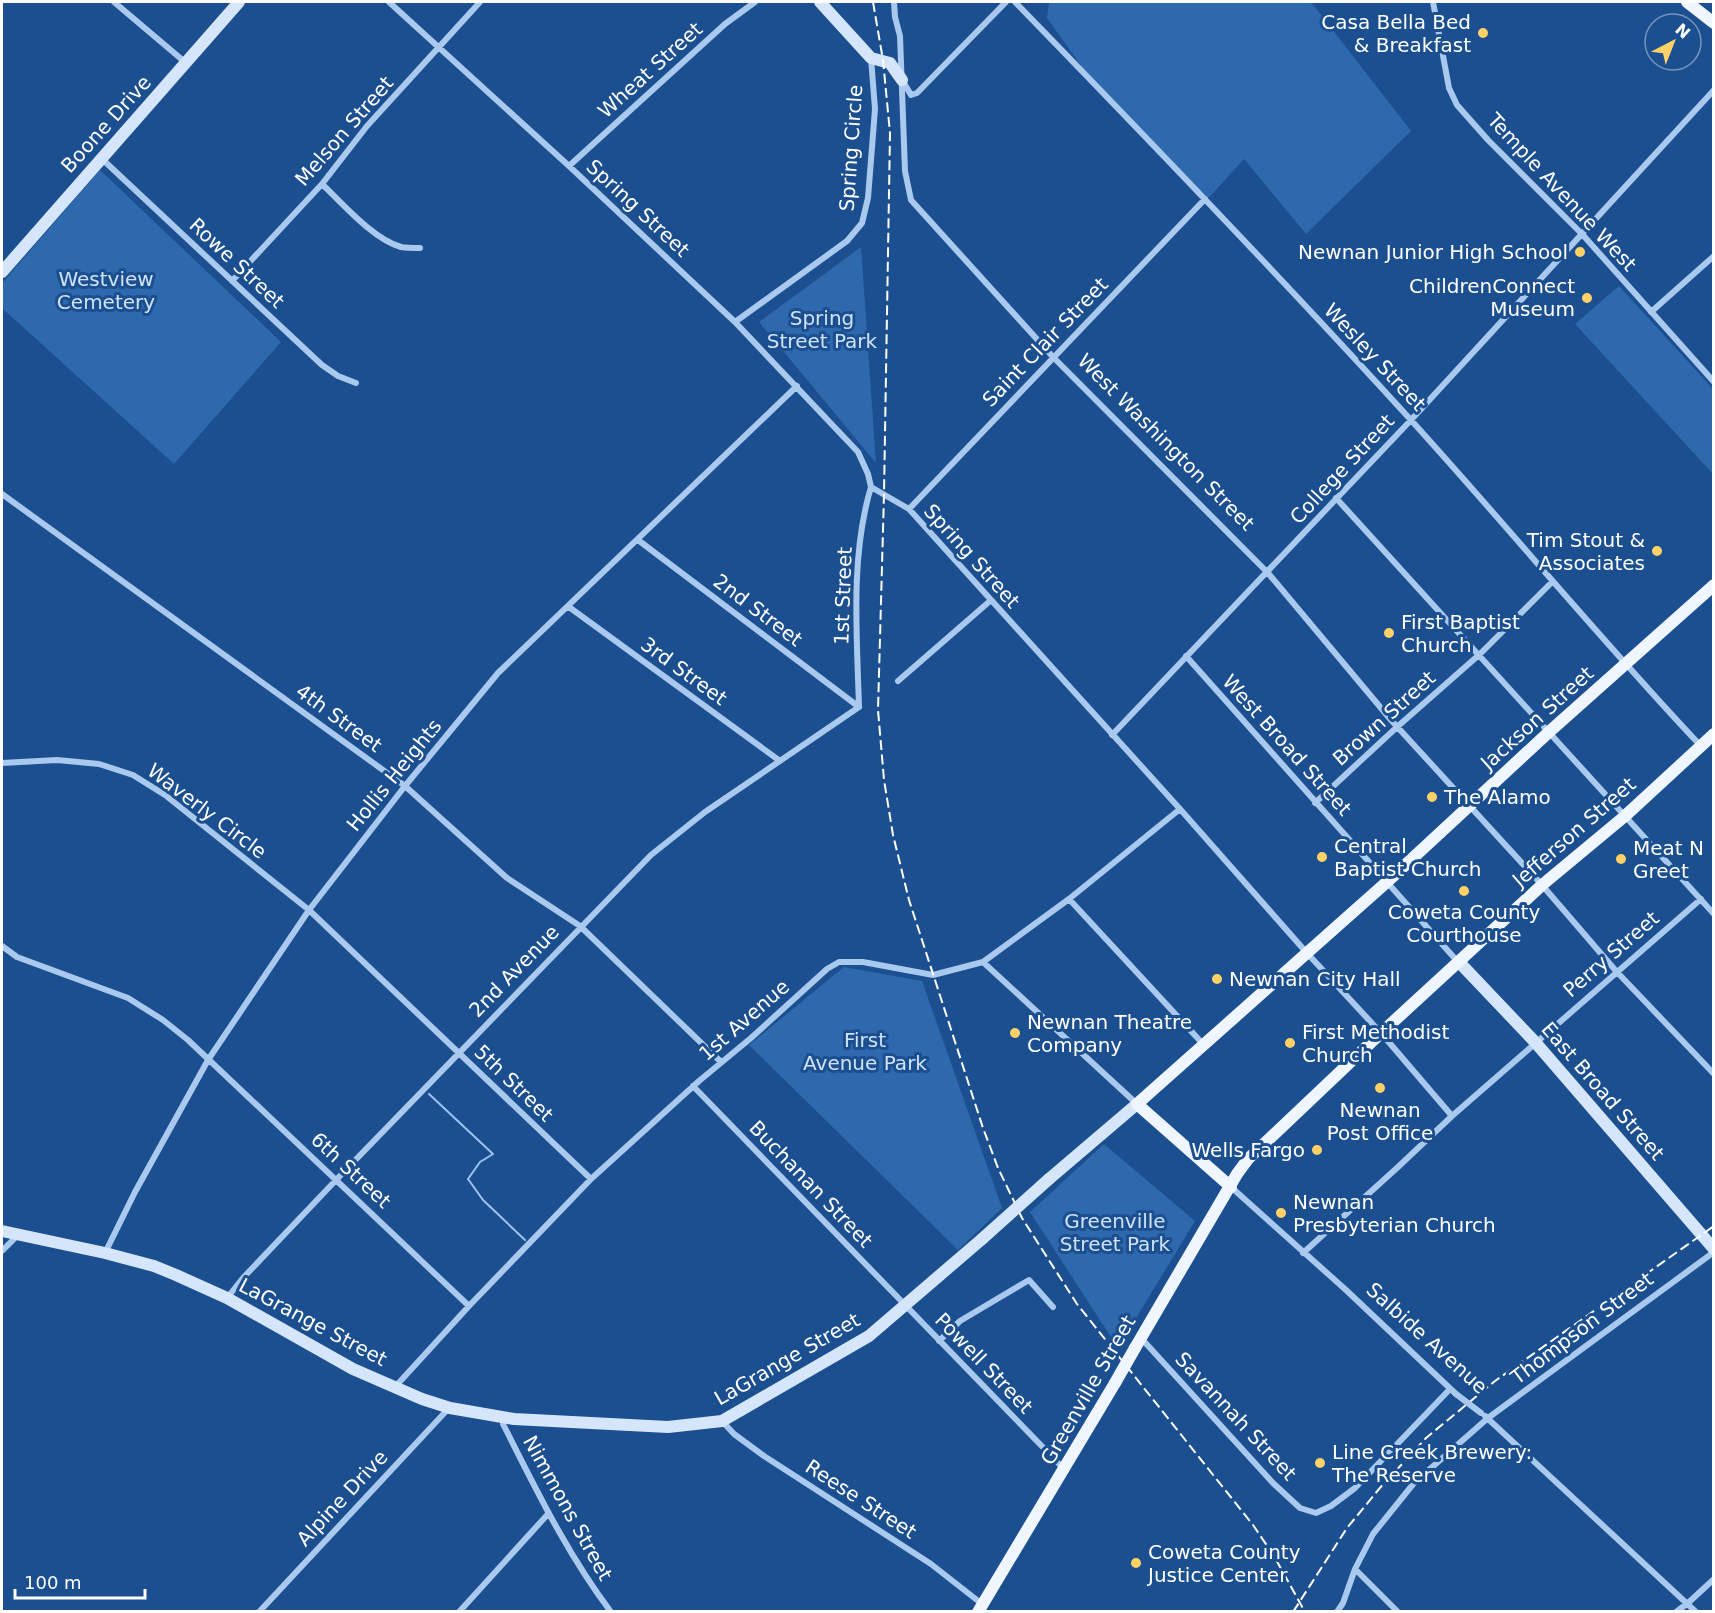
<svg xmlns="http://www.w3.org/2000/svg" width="1715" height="1613" font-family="'DejaVu Sans',sans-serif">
  <rect width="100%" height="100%" fill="#1b4f8f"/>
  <path fill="#2e69ad" d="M1049,2h262l100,129 -105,103 -62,-75 -39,43 -123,-135 -35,-49z
    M100,170l181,172 -107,122 -172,-156v-25z
    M861,247l15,216 -117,-141z
    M1619,286l94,103v85l-138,-150z
    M844,967l78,14 80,227 -44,42 -209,-205z
    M1104,1144l91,77 -77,127 -88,-136z"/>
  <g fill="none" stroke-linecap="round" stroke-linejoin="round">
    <path stroke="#9cc4f0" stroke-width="2" d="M429,1094l64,60 -13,8 -12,17 15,21 42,40"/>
    <path stroke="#a9c9ee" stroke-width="6" d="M114,2l72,61
      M389,2l180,164 166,156 123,130 10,22 3,13 38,22 271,300 126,143 75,81 71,83
      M894,2l1,15 5,19 5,135 6,29 142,157 215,216 123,147 151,165 74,86 98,103
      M1015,2c133,137 266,275 395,417 98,108 190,220 290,326
      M1433,2l16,86 8,17 31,35 94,94 132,148
      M904,83l7,12 6,-2 89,-91
      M101,158l221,207 16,11 18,7
      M569,166l156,-142 30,-22
      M322,184c21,20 51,55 79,63 6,1 13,1 19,1
      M232,281l90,-97 45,-58 113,-124
      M1651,312l63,-56
      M735,322l112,-81 15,-18 6,-25 7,-89 -4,-51
      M2,494l403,292 102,92 73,48 141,136
      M1336,498l378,416
      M909,509l296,-310
      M638,540l221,167
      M569,607l211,154
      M1186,656l272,306
      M898,681l92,-80
      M859,707c-2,-72 -9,-150 12,-220
      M1112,735l299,-315 303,-330
      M2,763l55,-3 42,4 34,11 32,20 144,115 282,269
      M1315,803l82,-76 83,-73 72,-72
      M1069,899l134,145
      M2,946l15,11 111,41 35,22 25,20 281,266
      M983,962l154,142
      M693,1086l371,383
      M1231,1187l115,103 110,104
      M2,1251l16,-16
      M105,1253l30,-61 73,-132 101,-150 96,-124 93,-113 299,-287
      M1303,1253l95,-86 54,-51 249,-217
      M227,1298l16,-20 94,-99 314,-324 54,-43 154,-105
      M1141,1338l132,145 27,25 16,5 15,-7 24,-18 95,-99
      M939,1341l21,-20 69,-41 24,27
      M395,1387l74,-81 122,-127 108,-98 52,-43 76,-69 12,-7h24l70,13 50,-13 86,-63 111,-90
      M1485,1416l211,196
      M504,1418l-1,6c33,65 64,130 108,188
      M722,1421l12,13 30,22 167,108 51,40
      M1355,1569l43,43
      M259,1612l190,-204
      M459,1612l89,-98
      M1337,1612l6,-9 12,-34 18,-35 41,-51 74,-65 226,-166
      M1676,1612l12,-9 26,-24"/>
    <path stroke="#d6e6fa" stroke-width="12" d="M820,2l51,56 19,5 12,17
      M2,272l237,-270
      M1459,962l76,80 179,207
      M1049,1179l88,-75
      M2,1231l103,22 49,13 22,9 51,23 126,71 69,30 28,9 64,11 154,8 54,-6 147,-85 113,-97"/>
    <path stroke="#f0f6ff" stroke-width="12" d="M1687,2l27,21
      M1231,1187l-94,-83 251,-223 161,-149 165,-147
      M1135,1348l102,-174 11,-15 133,-126 161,-148 83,-69 89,-82
      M978,1612l137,-229"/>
    <path stroke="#fff" stroke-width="2" stroke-dasharray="10 4.5" stroke-linecap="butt" d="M873,2l10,58 7,73 -6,361 -6,216 6,70 9,55 16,65 74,228 15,40 24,50 55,86 176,221 21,31 31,56
      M1293,1612l54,-84 32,-39 47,-51 69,-57 219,-155"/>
    <path stroke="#a9c9ee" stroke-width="6" d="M1456,1394l25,19"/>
    <path stroke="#d6e6fa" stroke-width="12" d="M982,1239l67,-60"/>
    <path stroke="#f0f6ff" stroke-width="12" d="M1115,1383l20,-35"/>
  </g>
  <g fill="#ffd166" stroke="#1b4f8f" stroke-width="2">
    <circle cx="1483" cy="33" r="6"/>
    <circle cx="1580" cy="252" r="6"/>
    <circle cx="1587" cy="298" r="6"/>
    <circle cx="1657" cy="551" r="6"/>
    <circle cx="1389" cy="633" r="6"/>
    <circle cx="1432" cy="797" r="6"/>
    <circle cx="1322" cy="857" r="6"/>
    <circle cx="1621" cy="859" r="6"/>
    <circle cx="1464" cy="891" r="6"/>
    <circle cx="1217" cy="979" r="6"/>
    <circle cx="1015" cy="1033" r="6"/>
    <circle cx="1290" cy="1043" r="6"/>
    <circle cx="1380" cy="1088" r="6"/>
    <circle cx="1317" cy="1150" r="6"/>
    <circle cx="1281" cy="1213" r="6"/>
    <circle cx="1320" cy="1463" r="6"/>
    <circle cx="1136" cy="1563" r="6"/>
  </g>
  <g text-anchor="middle" stroke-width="6" stroke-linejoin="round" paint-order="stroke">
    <g font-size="20" fill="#fff" stroke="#1b4f8f" text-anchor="start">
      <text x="1471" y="29" text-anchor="end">Casa Bella Bed<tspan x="1471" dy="23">&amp; Breakfast</tspan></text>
      <text x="1568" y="259" text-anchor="end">Newnan Junior High School</text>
      <text x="1575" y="293" text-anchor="end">ChildrenConnect<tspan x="1575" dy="23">Museum</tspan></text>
      <text x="1645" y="547" text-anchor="end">Tim Stout &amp;<tspan x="1645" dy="23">Associates</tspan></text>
      <text x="1401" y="629">First Baptist<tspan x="1401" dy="23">Church</tspan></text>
      <text x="1444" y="804">The Alamo</text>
      <text x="1334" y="853">Central<tspan x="1334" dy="23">Baptist Church</tspan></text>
      <text x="1633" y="855">Meat N<tspan x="1633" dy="23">Greet</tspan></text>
      <text x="1464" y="919" text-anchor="middle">Coweta County<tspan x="1464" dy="23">Courthouse</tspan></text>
      <text x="1229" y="986">Newnan City Hall</text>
      <text x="1027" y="1029">Newnan Theatre<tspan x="1027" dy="23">Company</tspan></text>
      <text x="1302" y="1039">First Methodist<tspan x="1302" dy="23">Church</tspan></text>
      <text x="1380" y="1117" text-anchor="middle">Newnan<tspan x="1380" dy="23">Post Office</tspan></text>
      <text x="1305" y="1157" text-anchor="end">Wells Fargo</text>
      <text x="1293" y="1209">Newnan<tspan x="1293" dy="23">Presbyterian Church</tspan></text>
      <text x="1332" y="1459">Line Creek Brewery:<tspan x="1332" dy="23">The Reserve</tspan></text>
      <text x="1148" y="1559">Coweta County<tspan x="1148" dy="23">Justice Center</tspan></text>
    </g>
    <g font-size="20" fill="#fff" stroke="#1b4f8f">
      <text transform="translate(650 70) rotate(-42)" y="7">Wheat Street</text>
      <text transform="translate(106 124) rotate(-48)" y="7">Boone Drive</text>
      <text transform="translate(344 131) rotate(-49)" y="7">Melson Street</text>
      <text transform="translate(851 148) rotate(-86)" y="7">Spring Circle</text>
      <text transform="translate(1562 192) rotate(47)" y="7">Temple Avenue West</text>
      <text transform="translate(638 208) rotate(43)" y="7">Spring Street</text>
      <text transform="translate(237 263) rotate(43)" y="7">Rowe Street</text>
      <text transform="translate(1045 342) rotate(-46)" y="7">Saint Clair Street</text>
      <text transform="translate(1375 357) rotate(47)" y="7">Wesley Street</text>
      <text transform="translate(1166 442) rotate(45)" y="7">West Washington Street</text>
      <text transform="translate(1342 469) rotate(-47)" y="7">College Street</text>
      <text transform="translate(972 556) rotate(48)" y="7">Spring Street</text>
      <text transform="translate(843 596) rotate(-88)" y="7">1st Street</text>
      <text transform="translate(758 610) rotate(37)" y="7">2nd Street</text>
      <text transform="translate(684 671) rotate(36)" y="7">3rd Street</text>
      <text transform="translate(339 718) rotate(36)" y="7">4th Street</text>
      <text transform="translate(1384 718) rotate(-42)" y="7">Brown Street</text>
      <text transform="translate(1537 718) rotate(-42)" y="7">Jackson Street</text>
      <text transform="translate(1287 745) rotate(48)" y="7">West Broad Street</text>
      <text transform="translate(394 775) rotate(-51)" y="7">Hollis Heights</text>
      <text transform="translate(207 811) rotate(37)" y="7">Waverly Circle</text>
      <text transform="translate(1574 832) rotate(-41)" y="7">Jefferson Street</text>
      <text transform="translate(1611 954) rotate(-41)" y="7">Perry Street</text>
      <text transform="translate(514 971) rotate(-46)" y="7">2nd Avenue</text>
      <text transform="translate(744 1020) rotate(-41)" y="7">1st Avenue</text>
      <text transform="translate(514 1083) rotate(44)" y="7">5th Street</text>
      <text transform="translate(1603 1091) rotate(49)" y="7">East Broad Street</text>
      <text transform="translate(351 1170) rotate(43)" y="7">6th Street</text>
      <text transform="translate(811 1184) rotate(46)" y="7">Buchanan Street</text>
      <text transform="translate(313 1322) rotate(28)" y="7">LaGrange Street</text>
      <text transform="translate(1582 1328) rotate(-37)" y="7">Thompson Street</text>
      <text transform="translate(1427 1338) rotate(42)" y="7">Salbide Avenue</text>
      <text transform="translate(787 1359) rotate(-30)" y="7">LaGrange Street</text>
      <text transform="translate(984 1363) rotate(46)" y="7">Powell Street</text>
      <text transform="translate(1088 1390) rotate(-60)" y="7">Greenville Street</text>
      <text transform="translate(1236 1416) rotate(47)" y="7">Savannah Street</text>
      <text transform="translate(342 1498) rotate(-47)" y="7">Alpine Drive</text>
      <text transform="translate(861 1499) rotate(33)" y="7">Reese Street</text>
      <text transform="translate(568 1508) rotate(61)" y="7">Nimmons Street</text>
    </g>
    <g font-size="20" fill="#cfe3fa" stroke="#1b4f8f">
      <text x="106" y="286">Westview<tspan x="106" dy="23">Cemetery</tspan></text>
      <text x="822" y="325">Spring<tspan x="822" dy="23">Street Park</tspan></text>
      <text x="865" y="1047">First<tspan x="865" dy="23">Avenue Park</tspan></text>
      <text x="1115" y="1228">Greenville<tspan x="1115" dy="23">Street Park</tspan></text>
    </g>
  </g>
  <rect width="1715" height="1613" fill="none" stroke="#ffffff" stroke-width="6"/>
  <g transform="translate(1673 42) rotate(42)"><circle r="28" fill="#1b4f8f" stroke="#7695bc" stroke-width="1.5"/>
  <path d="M0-4.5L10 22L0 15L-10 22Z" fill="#ffd166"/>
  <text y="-9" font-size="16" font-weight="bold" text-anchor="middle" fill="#ffffff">N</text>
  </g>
  <path d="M15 1589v9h130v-9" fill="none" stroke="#ffffff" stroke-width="3"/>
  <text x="24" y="1589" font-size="18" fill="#ffffff" stroke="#1b4f8f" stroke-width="4.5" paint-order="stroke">100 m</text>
</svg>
